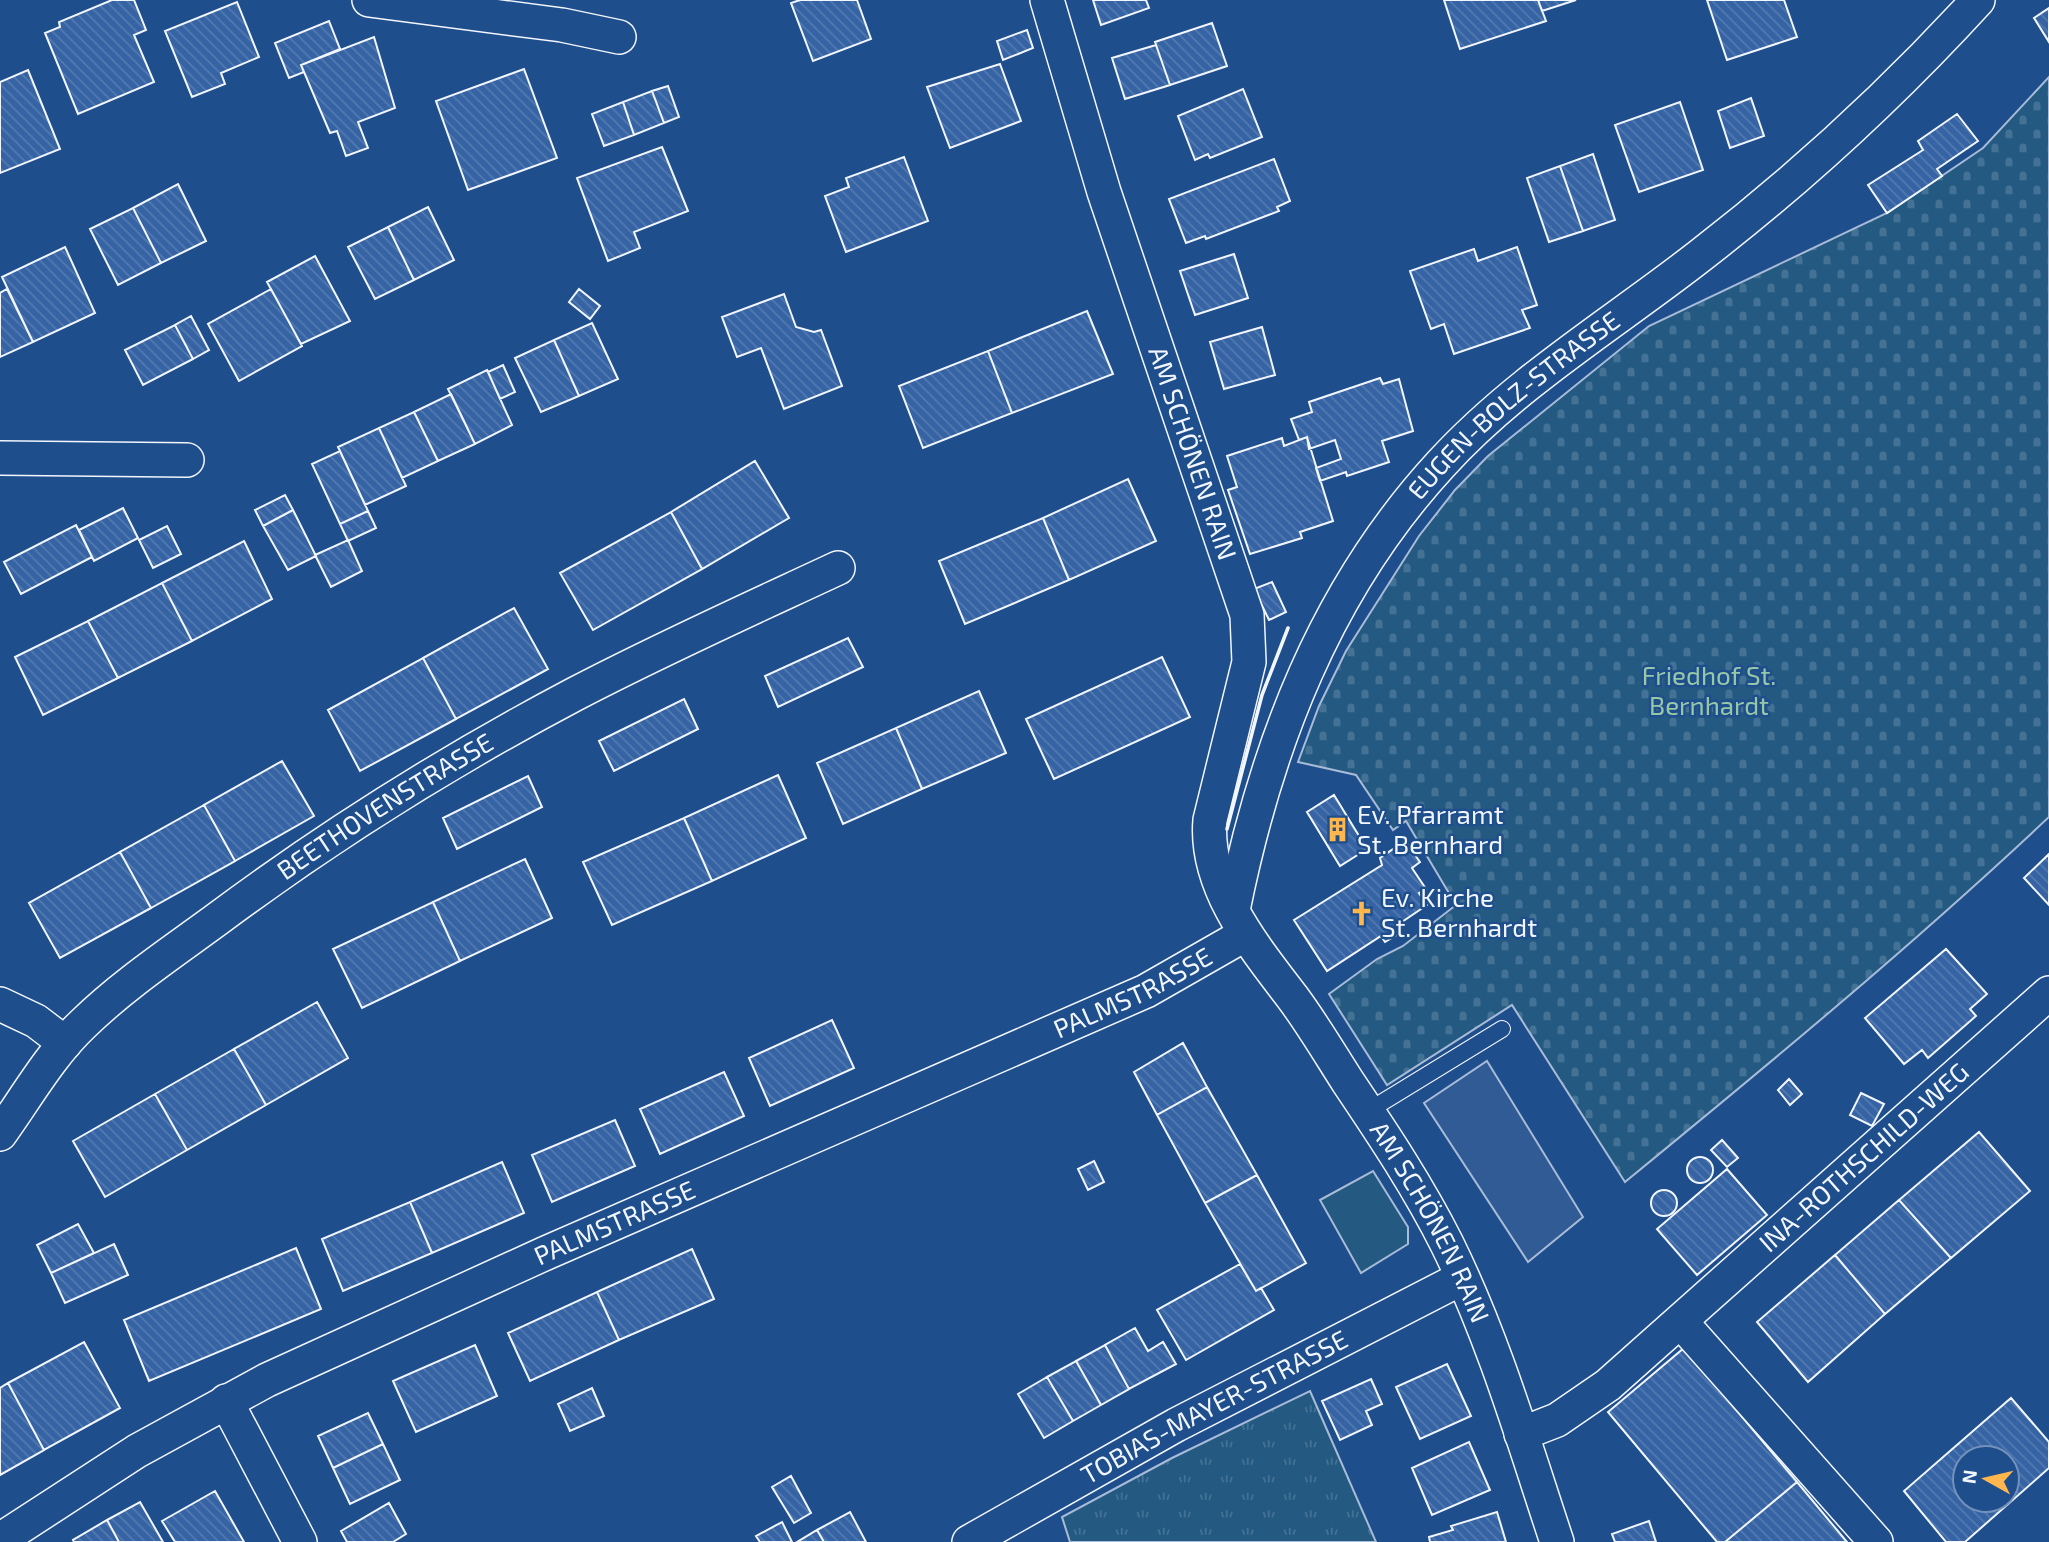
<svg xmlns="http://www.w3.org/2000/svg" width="2049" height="1542" font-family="'Exo 2',sans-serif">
  <defs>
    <pattern id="grass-tufts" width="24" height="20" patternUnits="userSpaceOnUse" patternTransform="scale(1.75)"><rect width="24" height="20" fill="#245a82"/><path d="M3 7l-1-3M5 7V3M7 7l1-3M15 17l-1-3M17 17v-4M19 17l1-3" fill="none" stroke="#447295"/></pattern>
    <pattern id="cemetery-stones" width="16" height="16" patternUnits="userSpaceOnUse" patternTransform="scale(1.75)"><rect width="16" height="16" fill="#245a82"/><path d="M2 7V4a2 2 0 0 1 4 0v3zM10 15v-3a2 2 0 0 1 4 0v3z" fill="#447295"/></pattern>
    <pattern id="building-back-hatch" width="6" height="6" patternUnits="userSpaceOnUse" patternTransform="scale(1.75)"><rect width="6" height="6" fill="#3563a3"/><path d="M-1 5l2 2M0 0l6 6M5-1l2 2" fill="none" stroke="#537ab1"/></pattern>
  </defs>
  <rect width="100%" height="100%" fill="#1f4e8c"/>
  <path fill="url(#grass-tufts)" stroke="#a8bbd7" stroke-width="2" d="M1310,1391l66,151h-306l-8,-25 110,-59z"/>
  <path fill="url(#cemetery-stones)" stroke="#a8bbd7" stroke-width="2" d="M2049,77v740c-136,128 -280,247 -424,365l-113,-177 -125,80 -58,-91 48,-35 26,-13 53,-41 -50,-84 -13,9 -37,-55 -58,-13 21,-56 27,-55 73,-115 36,-46 33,-34 161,-130 238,-113 96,-65z"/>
  <path fill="#245a82" stroke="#a8bbd7" stroke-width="2" d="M1373,1171l35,56v17l-47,29 -41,-73z"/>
  <path fill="#305b95" stroke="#a8bbd7" stroke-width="2" d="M1487,1061l96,156 -55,45 -104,-159z"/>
  <path fill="url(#building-back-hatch)" stroke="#f2f6ff" stroke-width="2" fill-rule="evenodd" d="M112,0h22l12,30 -12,5 20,47 -76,32 -33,-81 15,-6 -1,-5z
    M800,0h57l14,39 -58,22 -22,-58z
    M1093,0h53l3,8 -48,17z
    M1444,0h94l8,21 -86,28z
    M1538,0h38l-34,11z
    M1707,0h77l13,37 -70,23z
    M237,2l22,55 -38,16 4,11 -33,13 -27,-66z
    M2049,8v34l-15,-24z
    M329,21l11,28 -39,16 3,7 -15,6 -14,-35z
    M1212,23l15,43 -57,19 -15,-43z
    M1027,30l6,18 -30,12 -6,-19z
    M374,37l21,71 -37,14 10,26 -22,8 -9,-25 -7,2 -29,-68z
    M1156,45l14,40 -45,14 -13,-41z
    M1000,64l21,57 -71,27 -23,-61z
    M524,69l33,89 -89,32 -32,-89z
    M28,70l32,79 -60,24v-91z
    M668,86l11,31 -15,6 -12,-32z
    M1243,89l19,48 -52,21 -2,-4 -13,6 -17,-44z
    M652,91l12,32 -30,12 -11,-33z
    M1751,98l13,38 -34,12 -12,-37z
    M623,102l11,33 -30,11 -12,-32z
    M1680,102l23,68 -64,22 -24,-67z
    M1957,114l21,27 -41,28 5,7 -55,37 -19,-28 55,-35 -5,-9z
    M662,147l26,64 -54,21 6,16 -32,13 -31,-83z
    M1593,154l22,66 -32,11 -23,-65z
    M904,157l24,64 -82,31 -21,-56 24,-9 -3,-9z
    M1274,159l16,42 -13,6 2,4 -73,28 -1,-3 -19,7 -17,-44z
    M1560,166l23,65 -34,11 -22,-64z
    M178,184l28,57 -45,22 -28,-55z
    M428,207l26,53 -40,20 -26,-53z
    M133,208l28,55 -43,22 -28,-56z
    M388,227l26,53 -39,19 -27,-52z
    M65,247l30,66 -62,29 -31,-65z
    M1517,247l20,58 -15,5 8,18 -76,26 -10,-30 -13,5 -21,-58 64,-22 4,12z
    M1234,254l14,44 -53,17 -15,-44z
    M315,256l35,65 -49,23 -34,-62z
    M7,289l26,53 -33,15v-64z
    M271,289l31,57 -63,35 -31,-57z
    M579,289l21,17 -10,13 -21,-17z
    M784,294l12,33 18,5 7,-2 21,56 -58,23 -23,-61 -24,9 -15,-40z
    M1087,311l26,63 -101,39 -24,-62z
    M191,316l18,34 -16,9 -18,-34z
    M592,323l26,56 -39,17 -25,-56z
    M175,325l18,34 -50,26 -18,-35z
    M1262,327l13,48 -51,14 -14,-47z
    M554,340l25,56 -38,16 -26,-54z
    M988,351l24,62 -89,35 -24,-62z
    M503,365l12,27 -15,7 -12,-27z
    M487,370l25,55 -37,19 -27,-55z
    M1380,378l3,6 16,-5 14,52 -31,10 7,21 -42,14 -1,-4 -26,9 -4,-13 25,-9 -6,-19 -26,9 -2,-12 -8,3 -8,-21 21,-7 -3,-10z
    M451,394l24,50 -37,17 -24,-49z
    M414,412l24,49 -36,17 -23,-50z
    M379,428l27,58 -41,19 -27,-58z
    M1307,437l26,84 -33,11 2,6 -52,16 -22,-64 9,-3 -10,-31 55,-18 2,8z
    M340,451l28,60 -28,13 -28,-60z
    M755,461l34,57 -87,51 -31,-57z
    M1128,479l28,62 -87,39 -26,-62z
    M285,495l8,15 -30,16 -8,-16z
    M123,508l15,30 -44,23 -15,-31z
    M293,510l23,46 -28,14 -25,-44z
    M368,511l8,17 -28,13 -8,-17z
    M671,512l31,57 -109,61 -33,-57z
    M1043,518l26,62 -104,44 -26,-63z
    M76,525l16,32 -71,37 -17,-32z
    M167,526l14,28 -28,14 -14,-28z
    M348,540l14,31 -31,16 -16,-32z
    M244,541l28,58 -80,42 -30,-58z
    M1272,582l14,30 -17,8 -15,-31z
    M162,583l30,58 -74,37 -30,-57z
    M514,608l34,61 -92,50 -33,-61z
    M88,621l30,57 -75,37 -28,-58z
    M848,638l15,29 -85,40 -13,-31z
    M1162,657l28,60 -136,62 -28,-60z
    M423,658l33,61 -96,52 -32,-61z
    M979,691l27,62 -84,36 -26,-61z
    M684,699l14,30 -84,42 -15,-30z
    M896,728l26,61 -79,35 -26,-61z
    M282,761l32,55 -79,45 -31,-56z
    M778,775l28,63 -94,43 -28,-63z
    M528,776l14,31 -85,42 -14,-31z
    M1334,795l33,54 -27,17 -33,-54z
    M204,805l31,56 -84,47 -31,-56z
    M684,818l28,63 -100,44 -29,-63z
    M1405,841l15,21 -8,6 14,21 -7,4 8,12 -34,23 4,7 -12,7 -4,-6 -54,35 -33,-51 88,-55 -2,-7z
    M120,852l31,56 -91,50 -31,-55z
    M2049,854v51l-25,-27z
    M525,859l27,59 -92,43 -27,-59z
    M433,902l27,59 -98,47 -29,-59z
    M1946,949l41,45 -17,15 6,7 -48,42 -6,-8 -18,14 -39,-46z
    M317,1002l31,56 -82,47 -32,-56z
    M832,1020l22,48 -84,38 -21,-48z
    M1183,1043l24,44 -50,28 -23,-43z
    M234,1049l32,56 -79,45 -32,-56z
    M724,1072l20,44 -84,38 -20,-45z
    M1789,1079l13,15 -12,11 -12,-15z
    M1207,1087l50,88 -52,28 -48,-88z
    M1861,1093l23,11 -12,22 -22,-11z
    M155,1094l32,56 -82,47 -32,-56z
    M615,1120l20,46 -83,36 -20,-47z
    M1979,1132l51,59 -79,67 -52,-58z
    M1722,1140l16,18 -11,9 -16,-17z
    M1687 1170a13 13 0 1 1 26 0a13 13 0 1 1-26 0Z
    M1094,1161l10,21 -16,8 -10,-21z
    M502,1162l22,51 -92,40 -22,-51z
    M1727,1169l40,46 -70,60 -40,-46z
    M1257,1175l49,88 -50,28 -51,-88z
    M1651 1203a13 13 0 1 1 26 0a13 13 0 1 1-26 0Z
    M1899,1200l52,58 -66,56 -50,-59z
    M410,1202l22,51 -89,38 -21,-52z
    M78,1224l16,29 -43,20 -14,-28z
    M114,1244l14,31 -63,28 -14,-30z
    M296,1248l25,61 -172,72 -25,-61z
    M692,1249l22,50 -95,41 -22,-48z
    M1835,1255l50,59 -77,68 -51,-60z
    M1240,1264l16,27 5,-3 13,22 -88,50 -29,-50z
    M597,1292l22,48 -89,41 -22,-48z
    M1135,1328l13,23 15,-9 13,22 -47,25 -24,-44z
    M84,1342l36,66 -76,42 -36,-67z
    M475,1345l22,51 -81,36 -23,-51z
    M1105,1345l24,44 -28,16 -25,-44z
    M1684,1348l113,134 -72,60h-8l-109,-130z
    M1076,1361l25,44 -28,16 -26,-44z
    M1447,1364l24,52 -51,23 -24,-52z
    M1047,1377l26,44 -29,17 -26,-44z
    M1371,1379l11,25 -16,7 6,14 -32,15 -18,-39z
    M8,1383l36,67 -44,25v-87z
    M592,1388l12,28 -34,15 -12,-27z
    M2011,1398l38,44v26l-84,74h-19l-42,-51zM1965,1458h42v42h-42z
    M368,1413l15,31 -50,24 -15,-32z
    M1469,1442l21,48 -58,25 -20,-47z
    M383,1444l17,36 -50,24 -17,-36z
    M791,1476l20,37 -17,10 -22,-36z
    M1797,1482l50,60h-122z
    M215,1491l29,51h-69l-13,-21z
    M140,1502l23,40h-44l-12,-22z
    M389,1503l17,31 -13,8h-46l-6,-11z
    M850,1512l16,30h-42l-7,-12z
    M1497,1512l9,30h-76l-1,-5 24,-7 -2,-4z
    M107,1520l12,22h-45l-1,-2z
    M1649,1521l7,21h-41l-3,-8z
    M782,1522l10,20h-32l-4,-6z
    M817,1530l7,12h-27z"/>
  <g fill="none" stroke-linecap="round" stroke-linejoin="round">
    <defs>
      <path id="lane" d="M1368,1111l134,-82"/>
      <g id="street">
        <path d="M369,0l193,25 57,12"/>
        <path id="s1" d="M1047,0l57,192 143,423 2,47 -39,158c-6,67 45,128 83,178 20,27 37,56 55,84 35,52 71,106 99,162 47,95 77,199 110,298"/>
        <path d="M0,458l187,2"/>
        <path id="s2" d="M1233,910c33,-164 92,-320 208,-446 75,-82 173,-141 260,-209 101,-78 191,-161 277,-255"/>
        <path d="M0,1004l36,17 29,22"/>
        <path id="s3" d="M0,1134c26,-36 50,-79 83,-110 40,-39 88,-71 133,-104 114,-85 234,-160 359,-226 86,-45 175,-85 263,-126"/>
        <path d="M1681,1322l195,220"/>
        <path d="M226,1401l74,141"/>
        <path id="s4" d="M1521,1434l36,-14 51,-35 441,-392"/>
        <path id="s5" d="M0,1540l137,-89 130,-71 279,-127 600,-262 98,-56"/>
        <path id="s6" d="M969,1542l207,-117 286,-147"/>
      </g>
    </defs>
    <use href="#lane" stroke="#f2f6ff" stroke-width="18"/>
    <use href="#street" stroke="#f2f6ff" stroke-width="36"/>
    <use href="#lane" stroke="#1f4e8c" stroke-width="16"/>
    <use href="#street" stroke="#1f4e8c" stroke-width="33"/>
    <path stroke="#f2f6ff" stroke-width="3.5" d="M1227,829l35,-134 26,-67"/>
  </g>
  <defs>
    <symbol id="building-bare" viewBox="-9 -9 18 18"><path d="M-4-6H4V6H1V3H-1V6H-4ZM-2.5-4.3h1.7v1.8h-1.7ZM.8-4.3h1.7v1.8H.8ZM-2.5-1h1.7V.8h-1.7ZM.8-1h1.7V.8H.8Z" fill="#ffb74d" stroke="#1f4e8c" stroke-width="2.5" paint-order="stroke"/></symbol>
    <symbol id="church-bare" viewBox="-9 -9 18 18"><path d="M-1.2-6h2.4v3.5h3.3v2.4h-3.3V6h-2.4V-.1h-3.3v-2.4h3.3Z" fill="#ffb74d" stroke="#1f4e8c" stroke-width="2.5" paint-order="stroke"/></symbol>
  </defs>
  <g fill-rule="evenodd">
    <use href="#building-bare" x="1320" y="812" width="35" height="35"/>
    <use href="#church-bare" x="1344" y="896" width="35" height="35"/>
  </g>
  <g text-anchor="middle" stroke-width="5" stroke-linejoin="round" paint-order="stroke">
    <g font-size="26" fill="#f2f6ff" stroke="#1f4e8c">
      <text dy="9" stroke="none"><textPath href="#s2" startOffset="592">EUGEN-BOLZ-STRASSE</textPath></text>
      <text dy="9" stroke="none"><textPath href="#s1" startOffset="476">AM SCHÖNEN RAIN</textPath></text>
      <text dy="9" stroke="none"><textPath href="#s3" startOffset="511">BEETHOVENSTRASSE</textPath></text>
      <text dy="9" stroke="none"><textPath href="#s5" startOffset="1260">PALMSTRASSE</textPath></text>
      <text dy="9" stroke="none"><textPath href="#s4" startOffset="443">INA-ROTHSCHILD-WEG</textPath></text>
      <text dy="9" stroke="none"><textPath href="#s5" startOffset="693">PALMSTRASSE</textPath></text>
      <text dy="9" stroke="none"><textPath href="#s1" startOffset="1321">AM SCHÖNEN RAIN</textPath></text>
      <text dy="9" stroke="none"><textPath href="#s6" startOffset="280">TOBIAS-MAYER-STRASSE</textPath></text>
    </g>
    <g font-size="26" fill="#97c8a6" stroke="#1f4e8c">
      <text x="1709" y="685">Friedhof St.<tspan x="1709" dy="30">Bernhardt</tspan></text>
    </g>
    <g font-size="26" fill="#f2f6ff" stroke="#1f4e8c" text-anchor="start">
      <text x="1357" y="824">Ev. Pfarramt<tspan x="1357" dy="30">St. Bernhard</tspan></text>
      <text x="1381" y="907">Ev. Kirche<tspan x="1381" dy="30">St. Bernhardt</tspan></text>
    </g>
  </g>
  <g transform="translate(1986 1479) rotate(278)"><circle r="33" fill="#1f4e8c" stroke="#7391ba" stroke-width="2"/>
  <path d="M0-5L12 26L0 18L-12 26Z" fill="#ffb74d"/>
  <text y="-10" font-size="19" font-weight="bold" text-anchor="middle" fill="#f2f6ff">N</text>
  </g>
</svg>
